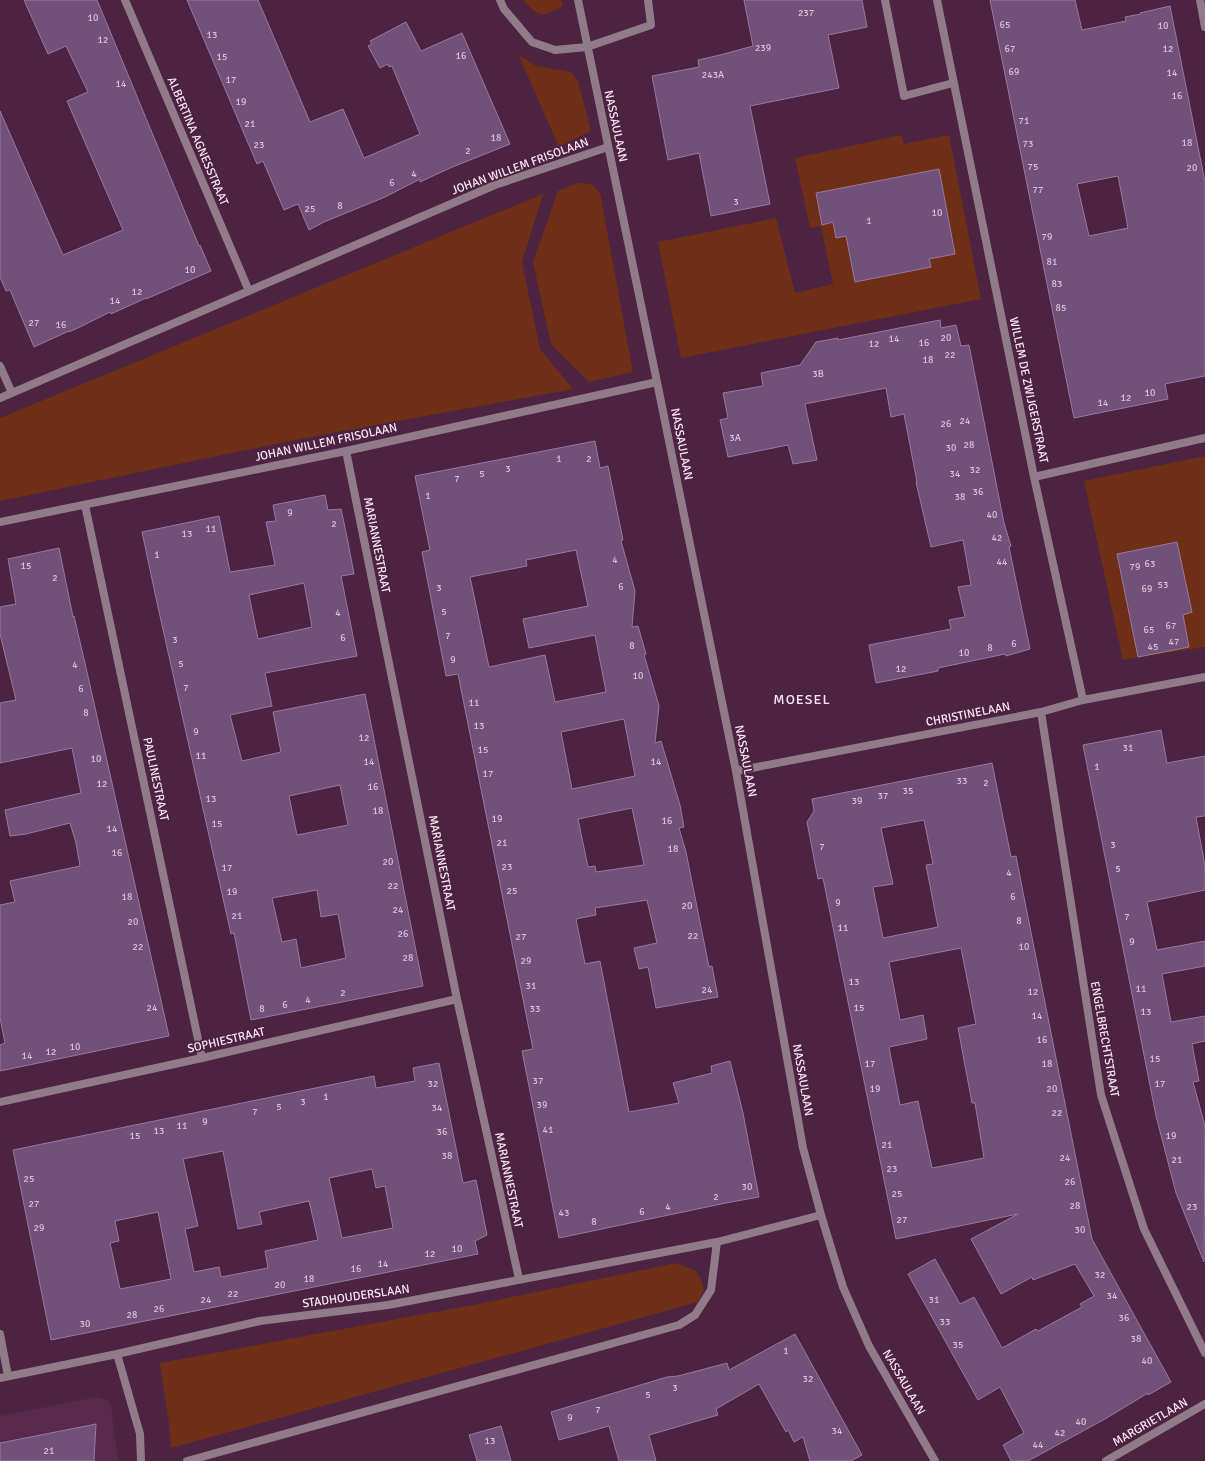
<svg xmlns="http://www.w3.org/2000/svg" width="1205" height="1461" font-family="Signika,sans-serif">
  <rect width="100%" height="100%" fill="#4c2340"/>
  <path fill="#59294b" d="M96,1397l11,3 4,6 7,55h-118v-45z"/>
  <path fill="#6f2f16" d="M523,0h38l2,6c-23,12 -22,12 -40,-6z
    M518,54l18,12 35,6 7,9 13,50 -32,16z
    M901,135l3,9 45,-9 32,164 -300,59 -23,-116 118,-24 19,75 38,-9 -12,-58 -11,2 -15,-70z
    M578,183l13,1 9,9 33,179 -44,10 -38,-38 -18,-82 25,-71z
    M543,194l-21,68 18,87 33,40 -268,49 -305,63v-83z
    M1205,456v191l-82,13 -39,-179z
    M677,1263l19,8 5,8 3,11 -6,12 -527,146 -1,-16 -10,-69 318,-59z"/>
  <path fill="#715079" stroke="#9b78a2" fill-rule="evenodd" d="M24,0h73l102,246 1,-1 11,26 -65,28v-1l-35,16 -1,-2 -30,15 -11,5v-1l-35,16 -24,-57 -4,1 -6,-14v-166l63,144 60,-25 -56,-129 21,-9 -22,-46 -18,8z
    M187,0h71l52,122 33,-13 21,49 56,-24 -28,-68 -3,1 -1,-3 -8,4 -12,-22 4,-2 -2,-3 36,-19 15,29 41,-18 48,111 -60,24 -30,14v-3l-35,18 -61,25 -15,8 -11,-26 -14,6 -21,-49 -6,3z
    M744,0h118l5,27 -39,8 11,53 -89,18 20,98 -59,12 -12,-63 -31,7 -16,-84 47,-9 -1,-7 22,-5 33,-9z
    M990,0h85l7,30 44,-9 -1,-4 16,-3 -1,-1 30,-7 35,176v194l-40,8 3,15 -94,19zM1118,176l10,52 -39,8 -12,-52z
    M939,169l16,85 -26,5 2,8 -76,15 -9,-46 -10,2 -3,-16 -11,3 -6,-32z
    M940,320l1,8 15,-3 5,21 8,-1 35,178 7,23 -2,1 21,102 -24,7 -1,-2 -67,14v3l-62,12 -7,-38 82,-16 -2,-9 16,-3 -7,-30 13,-2 -8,-45 -32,7 -15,-65h1l-13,-68 -13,3 -5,-29 -81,16 12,56 -24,4 -5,-19 -60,12 -8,-37 8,-2 -5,-25 40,-7 -2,-13 39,-8 16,-23 22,-4v2z
    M595,441l5,27 8,-2 15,74 -2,1 14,50 -3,36 6,-1 8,28 -2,1 15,51 -4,37 6,-2 19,64 4,22 -5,1 7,24 23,115 3,-1 6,31 -62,11 -8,-41 -9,2 -5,-21 23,-5 -10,-43 -52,8 1,7 -20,4 9,45 15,-3 29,151 50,-9 -6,-20 39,-10 -1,-7 19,-5 13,52 16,84 -33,6 -167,35 -37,-187 11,-2 -75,-375 -12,2 -24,-124 8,-2 -15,-74zM576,550l12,56 -65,13 6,29 66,-13 11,57 -51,10 -10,-47 -56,12 -19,-90 57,-11 -1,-6zM624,719l11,57 -63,13 -11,-57zM632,808l12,57 -48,7 -1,-6 -7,1 -10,-48z
    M325,495l3,15 13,-1 6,28 7,37 -13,2 16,80 -92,17 7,33 -42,9 12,46 39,-9 -8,-40 92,-18 58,292 -172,34 -17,-87 -3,1 -75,-336 -14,-66 77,-16 11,56 45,-7 -9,-43 10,-1 -3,-16zM304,583l8,44 -54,12 -9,-44zM340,785l8,40 -51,10 -8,-39zM317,890l4,27 17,-3 8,44 -45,10 -5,-29 -14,3 -10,-44z
    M1177,542l15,70 -9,3 6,32 -51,10 -21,-103z
    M59,548l14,69 1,-1 13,56 82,364 -169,35v-26l5,-2 -5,-25v-113l15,-3 -5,-21 70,-15 -4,-23 -6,-20 -44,11 -16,2 -5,-26 76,-17 -9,-45 -72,15v-60l16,-3 -16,-66v-27l16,-3 -8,-45z
    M1161,730l6,33 38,-7v60l-9,1 9,49v24l-58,12 10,48 48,-9v25l-43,8 9,48 34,-6v25l-13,3 7,37 -6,1 12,44 -1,136 -28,-69 -20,-77 -73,-371z
    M992,763l19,94 5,-1 5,26 71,357 79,143 -23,13v-2l-43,26 -77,42h-17l-8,-16 21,-12 -24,-46 -22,13 -70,-126 27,-15 25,45 14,-7 28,51 34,-19 2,2 44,-24 -2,-3 14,-8 -19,-32 -42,16 -1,-3 -31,17 -30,-55 47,-25 -122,25 -73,-361 -5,1 -11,-57 7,-11 -2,-12zM924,820l9,44 -7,1 12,62 -55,11 -10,-51 20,-3 -12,-56zM961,948l15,76 -18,4 14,75h3l9,55 -52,10 -14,-67 -18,4 -11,-58 38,-8 -4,-24 -23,5 -11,-58z
    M439,1063l24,120 13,-3 11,55 -12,6 3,13 -427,86 -38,-190 361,-74 2,12 39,-7 -2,-13zM223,1151l15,78 24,-5 -3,-12 50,-11 9,39 -53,11 3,17 -47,9 -2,-10 -25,5 -9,-43 13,-3 -15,-67zM372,1169l4,19 9,-2 8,42 -51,10 -13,-60zM158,1212l13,67 -51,10 -10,-46 9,-2 -4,-20z
    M795,1334l67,121 -11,6h-41l-7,-24 -9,5 -6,-12 -2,2 -27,-48 -43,25 2,6 -69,20 7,26h-37l-10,-35 -50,14 -8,-28 116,-35 11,-1 49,-13 2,7z
    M96,1424l-2,37h-94v-18z
    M501,1426l10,35h-34l-8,-26z"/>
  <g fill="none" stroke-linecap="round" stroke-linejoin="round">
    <path stroke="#917b89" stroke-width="8" d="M885,0l19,96 49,-13
      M587,47l64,-22 -3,-25"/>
    <path stroke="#917b89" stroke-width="8" d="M125,0l124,291
      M500,0l4,9 28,33 23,8 32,-3
      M578,0l79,382 79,389 67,377 18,67 22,72 26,59 66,115
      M937,0l97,477 49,223
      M1200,0l5,27
      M0,366l12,27
      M0,398l495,-213 113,-38
      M346,451l111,548 62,280
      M1034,477l171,-39
      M85,505l117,553
      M0,522l346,-71 311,-69
      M1041,712l60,383 43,134 61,124
      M736,771l305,-59 42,-12 122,-23
      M0,1102l202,-44 255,-59
      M0,1334l8,42
      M117,1354l23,80 1,27
      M0,1378l117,-24 143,-33 128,-16 329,-63 104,-27
      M187,1461l492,-136 16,-10 16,-25 6,-48
      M1106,1461l99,-57"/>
  </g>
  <g text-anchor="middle" stroke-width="3.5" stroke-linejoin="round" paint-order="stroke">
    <g font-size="10" fill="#d9c0d5">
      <text x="806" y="16">237</text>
      <text x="93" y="21">10</text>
      <text x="1005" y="28">65</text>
      <text x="1163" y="29">10</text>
      <text x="212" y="38">13</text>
      <text x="103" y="43">12</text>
      <text x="763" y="51">239</text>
      <text x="1010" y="52">67</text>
      <text x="1168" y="52">12</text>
      <text x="461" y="59">16</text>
      <text x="222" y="60">15</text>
      <text x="1014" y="75">69</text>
      <text x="1172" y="76">14</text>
      <text x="713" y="78">243A</text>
      <text x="231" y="83">17</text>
      <text x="121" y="87">14</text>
      <text x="1177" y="99">16</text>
      <text x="241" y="105">19</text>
      <text x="1024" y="124">71</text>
      <text x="250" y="127">21</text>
      <text x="496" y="141">18</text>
      <text x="1187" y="146">18</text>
      <text x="1028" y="147">73</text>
      <text x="259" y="148">23</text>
      <text x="468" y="154">2</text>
      <text x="1033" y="170">75</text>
      <text x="1192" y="171">20</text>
      <text x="414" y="177">4</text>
      <text x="392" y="186">6</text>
      <text x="1038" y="193">77</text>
      <text x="736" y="205">3</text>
      <text x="340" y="209">8</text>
      <text x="310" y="212">25</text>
      <text x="937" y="216">10</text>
      <text x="869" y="224">1</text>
      <text x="1047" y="240">79</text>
      <text x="1052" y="265">81</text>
      <text x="190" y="273">10</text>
      <text x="1057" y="287">83</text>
      <text x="137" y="295">12</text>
      <text x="115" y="304">14</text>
      <text x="1061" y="311">85</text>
      <text x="34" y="326">27</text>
      <text x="61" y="328">16</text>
      <text x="946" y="341">20</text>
      <text x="894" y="342">14</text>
      <text x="924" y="346">16</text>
      <text x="874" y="347">12</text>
      <text x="950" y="358">22</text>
      <text x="928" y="363">18</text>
      <text x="818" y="377">3B</text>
      <text x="1150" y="396">10</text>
      <text x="1126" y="401">12</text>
      <text x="1103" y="406">14</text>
      <text x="965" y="424">24</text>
      <text x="946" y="427">26</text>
      <text x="735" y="441">3A</text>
      <text x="969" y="448">28</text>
      <text x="951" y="451">30</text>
      <text x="559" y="462">1</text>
      <text x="589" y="462">2</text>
      <text x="508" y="472">3</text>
      <text x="975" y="473">32</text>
      <text x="482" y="477">5</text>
      <text x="955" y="477">34</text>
      <text x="457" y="482">7</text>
      <text x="978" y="495">36</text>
      <text x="428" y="499">1</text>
      <text x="960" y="500">38</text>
      <text x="290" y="516">9</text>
      <text x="992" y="518">40</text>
      <text x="334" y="527">2</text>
      <text x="211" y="532">11</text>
      <text x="187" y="537">13</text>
      <text x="997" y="541">42</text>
      <text x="157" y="558">1</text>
      <text x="615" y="563">4</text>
      <text x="1002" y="565">44</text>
      <text x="1150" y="567">63</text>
      <text x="26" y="569">15</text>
      <text x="1135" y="570">79</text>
      <text x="55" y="581">2</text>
      <text x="1163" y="588">53</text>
      <text x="621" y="590">6</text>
      <text x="439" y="591">3</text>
      <text x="1147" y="592">69</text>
      <text x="444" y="615">5</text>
      <text x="338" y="616">4</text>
      <text x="1171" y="629">67</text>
      <text x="1149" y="633">65</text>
      <text x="448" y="639">7</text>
      <text x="343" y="641">6</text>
      <text x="175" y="643">3</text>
      <text x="1174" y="645">47</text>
      <text x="1014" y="647">6</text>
      <text x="632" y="649">8</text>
      <text x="1153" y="650">45</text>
      <text x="990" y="651">8</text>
      <text x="964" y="656">10</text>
      <text x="453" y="663">9</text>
      <text x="181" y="667">5</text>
      <text x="75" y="668">4</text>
      <text x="901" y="672">12</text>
      <text x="638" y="679">10</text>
      <text x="186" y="691">7</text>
      <text x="81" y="692">6</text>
      <text x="474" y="706">11</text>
      <text x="86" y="716">8</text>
      <text x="479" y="729">13</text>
      <text x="196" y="735">9</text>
      <text x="364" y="741">12</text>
      <text x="1128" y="751">31</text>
      <text x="483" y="753">15</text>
      <text x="201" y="759">11</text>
      <text x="96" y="762">10</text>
      <text x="369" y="765">14</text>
      <text x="656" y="765">14</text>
      <text x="1097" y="770">1</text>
      <text x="488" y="777">17</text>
      <text x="962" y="784">33</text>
      <text x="986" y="786">2</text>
      <text x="102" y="787">12</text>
      <text x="373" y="790">16</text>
      <text x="908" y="794">35</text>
      <text x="883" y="799">37</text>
      <text x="211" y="802">13</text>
      <text x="857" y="804">39</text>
      <text x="378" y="814">18</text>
      <text x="497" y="822">19</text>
      <text x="667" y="824">16</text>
      <text x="217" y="827">15</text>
      <text x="112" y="832">14</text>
      <text x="502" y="846">21</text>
      <text x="1113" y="848">3</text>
      <text x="822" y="850">7</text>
      <text x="673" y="852">18</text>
      <text x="117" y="856">16</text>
      <text x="388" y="865">20</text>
      <text x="507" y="870">23</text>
      <text x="227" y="871">17</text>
      <text x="1118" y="872">5</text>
      <text x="1009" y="876">4</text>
      <text x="393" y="889">22</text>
      <text x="512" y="894">25</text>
      <text x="232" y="895">19</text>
      <text x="127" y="900">18</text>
      <text x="1013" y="900">6</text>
      <text x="838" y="906">9</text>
      <text x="687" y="909">20</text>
      <text x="398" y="913">24</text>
      <text x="237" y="919">21</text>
      <text x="1127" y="920">7</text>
      <text x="1019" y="924">8</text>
      <text x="133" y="925">20</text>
      <text x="843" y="931">11</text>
      <text x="403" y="937">26</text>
      <text x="693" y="939">22</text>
      <text x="521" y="940">27</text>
      <text x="1132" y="945">9</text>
      <text x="138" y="950">22</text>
      <text x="1024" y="950">10</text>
      <text x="408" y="961">28</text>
      <text x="526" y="964">29</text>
      <text x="854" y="985">13</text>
      <text x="531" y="989">31</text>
      <text x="1141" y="992">11</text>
      <text x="707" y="993">24</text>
      <text x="1033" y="995">12</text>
      <text x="343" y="996">2</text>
      <text x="308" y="1003">4</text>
      <text x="285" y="1008">6</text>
      <text x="152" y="1011">24</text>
      <text x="859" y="1011">15</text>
      <text x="262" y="1012">8</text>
      <text x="535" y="1012">33</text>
      <text x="1146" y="1015">13</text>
      <text x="1037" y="1019">14</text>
      <text x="1042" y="1043">16</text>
      <text x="75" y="1050">10</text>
      <text x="51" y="1055">12</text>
      <text x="27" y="1059">14</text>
      <text x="1155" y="1062">15</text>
      <text x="870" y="1067">17</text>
      <text x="1047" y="1067">18</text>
      <text x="538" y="1084">37</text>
      <text x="433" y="1087">32</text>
      <text x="1160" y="1087">17</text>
      <text x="875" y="1092">19</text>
      <text x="1052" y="1092">20</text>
      <text x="326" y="1100">1</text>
      <text x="303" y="1105">3</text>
      <text x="542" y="1108">39</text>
      <text x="279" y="1110">5</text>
      <text x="437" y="1111">34</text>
      <text x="255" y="1115">7</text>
      <text x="1057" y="1116">22</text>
      <text x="205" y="1125">9</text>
      <text x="182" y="1129">11</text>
      <text x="548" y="1133">41</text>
      <text x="159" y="1134">13</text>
      <text x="442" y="1135">36</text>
      <text x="135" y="1139">15</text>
      <text x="1171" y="1139">19</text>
      <text x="887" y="1148">21</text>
      <text x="447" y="1159">38</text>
      <text x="1065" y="1161">24</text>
      <text x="1177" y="1163">21</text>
      <text x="892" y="1172">23</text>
      <text x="29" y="1182">25</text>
      <text x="1070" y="1185">26</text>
      <text x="747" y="1190">30</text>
      <text x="897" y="1197">25</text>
      <text x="716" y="1200">2</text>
      <text x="34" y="1207">27</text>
      <text x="1075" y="1209">28</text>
      <text x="668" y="1210">4</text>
      <text x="1192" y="1210">23</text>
      <text x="642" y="1215">6</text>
      <text x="564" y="1216">43</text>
      <text x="902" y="1223">27</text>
      <text x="594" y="1225">8</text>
      <text x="39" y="1231">29</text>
      <text x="1080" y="1233">30</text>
      <text x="457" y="1252">10</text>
      <text x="430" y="1257">12</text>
      <text x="383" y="1267">14</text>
      <text x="356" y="1272">16</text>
      <text x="1100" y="1278">32</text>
      <text x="309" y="1282">18</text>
      <text x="280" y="1288">20</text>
      <text x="233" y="1297">22</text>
      <text x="1112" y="1299">34</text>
      <text x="206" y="1303">24</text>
      <text x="934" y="1303">31</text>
      <text x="159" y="1312">26</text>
      <text x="132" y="1318">28</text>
      <text x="1124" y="1321">36</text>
      <text x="945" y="1325">33</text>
      <text x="85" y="1327">30</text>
      <text x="1136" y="1342">38</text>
      <text x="958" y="1348">35</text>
      <text x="786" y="1354">1</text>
      <text x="1147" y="1364">40</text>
      <text x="808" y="1382">32</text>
      <text x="675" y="1391">3</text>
      <text x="648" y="1398">5</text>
      <text x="598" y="1413">7</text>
      <text x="570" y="1421">9</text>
      <text x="1081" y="1425">40</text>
      <text x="837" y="1434">34</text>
      <text x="1060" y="1436">42</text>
      <text x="490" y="1444">13</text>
      <text x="1038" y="1448">44</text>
      <text x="49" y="1454">21</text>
    </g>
    <g font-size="12" fill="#fce6f4" stroke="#4c2340">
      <text transform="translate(616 126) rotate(78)" y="4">NASSAULAAN</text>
      <text transform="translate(198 141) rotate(67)" y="4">ALBERTINA AGNESSTRAAT</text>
      <text transform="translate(520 166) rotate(-20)" y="4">JOHAN WILLEM FRISOLAAN</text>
      <text transform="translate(1029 390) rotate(78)" y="4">WILLEM DE ZWIJGERSTRAAT</text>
      <text transform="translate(326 442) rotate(-12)" y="4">JOHAN WILLEM FRISOLAAN</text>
      <text transform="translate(682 444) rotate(79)" y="4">NASSAULAAN</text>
      <text transform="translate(377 545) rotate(79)" y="4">MARIANNESTRAAT</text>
      <text transform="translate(968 714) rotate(-11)" y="4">CHRISTINELAAN</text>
      <text transform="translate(746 761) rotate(79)" y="4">NASSAULAAN</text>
      <text transform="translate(156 779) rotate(78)" y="4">PAULINESTRAAT</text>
      <text transform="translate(442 863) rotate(79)" y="4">MARIANNESTRAAT</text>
      <text transform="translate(1105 1039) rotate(80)" y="4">ENGELBRECHTSTRAAT</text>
      <text transform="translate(226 1040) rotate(-13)" y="4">SOPHIESTRAAT</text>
      <text transform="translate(803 1080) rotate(80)" y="4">NASSAULAAN</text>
      <text transform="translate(509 1180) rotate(78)" y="4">MARIANNESTRAAT</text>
      <text transform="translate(356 1296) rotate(-8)" y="4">STADHOUDERSLAAN</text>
      <text transform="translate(904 1382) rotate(60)" y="4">NASSAULAAN</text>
      <text transform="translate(1150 1422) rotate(-30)" y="4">MARGRIETLAAN</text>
    </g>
    <g font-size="14" letter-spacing="1" fill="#fce6f4" stroke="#4c2340">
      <text x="802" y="704">MOESEL</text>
    </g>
  </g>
</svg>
